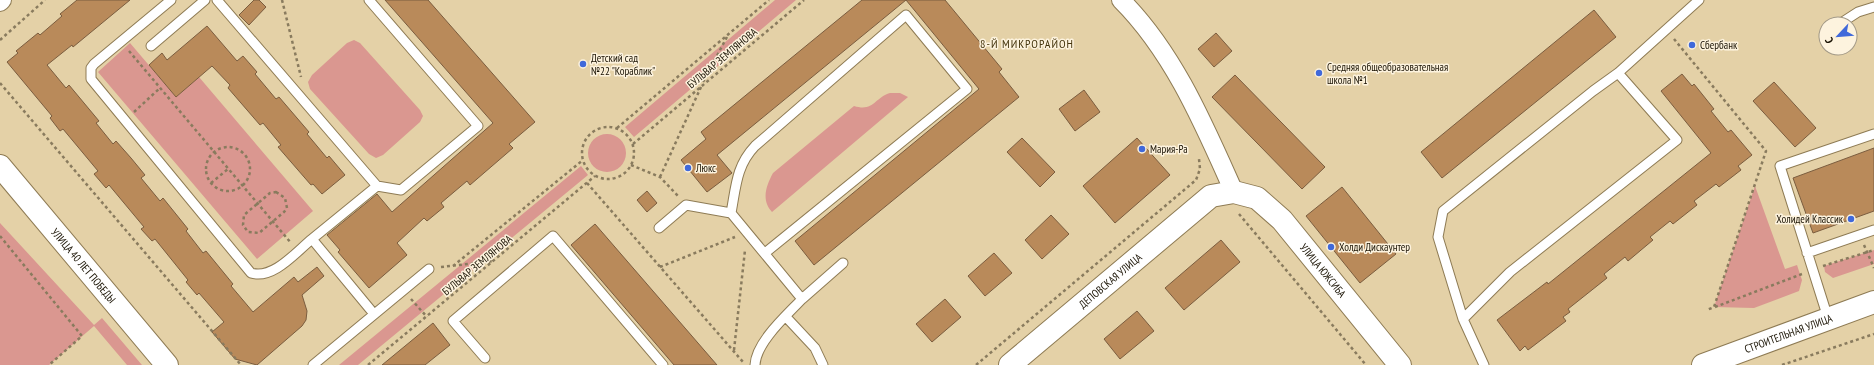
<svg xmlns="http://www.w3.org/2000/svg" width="1874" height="365" font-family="'PT Sans Narrow',sans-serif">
  <rect width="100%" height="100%" fill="#e4d1a7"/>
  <path fill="#da9790" d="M775,0h21l-162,137 -9,-10z
    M354,40l6,3 60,67 3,6 -3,6 -37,33 -7,3 -7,-4 -59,-65 -2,-7 4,-7 35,-32z
    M130,43l46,54 23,-20 114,134 -56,48 -159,-187z
    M890,93h10l8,4 -136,115c-11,-12 -6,-26 1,-39l81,-67c20,6 20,-8 36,-13z
    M588 153a19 19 0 1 1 38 0a19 19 0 1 1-38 0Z
    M581,166l7,9 -230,190h-19z
    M1755,186l30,83 12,-4 5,15 -3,11 -45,17 -40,-1z
    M0,223l94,102 8,-7 40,47h-15l-33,-39 -45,39h-49z
    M1874,250v14l-41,14 -8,-6 -1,-6z"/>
  <path fill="#b98a5a" stroke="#7b5d3f" d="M77,0h53l-57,47 -1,-2 -25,20 19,23 3,-3 30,36 -3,2 17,21 3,-3 15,17 14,17 -4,3 19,23 3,-3 25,31 -2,2 17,22 3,-2 27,33 -2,2 22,26 41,-35 4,5 19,-15 7,9 -22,19 5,16 -1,9 -4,6 -45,39 -22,-6 -23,-27 12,-10 -25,-29 -2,2 -11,-13 2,-2 -33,-41 -3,2 -11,-12 3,-2 -35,-42 -3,3 -12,-14 4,-3 -35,-42 -3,2 -10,-13 2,-2 -45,-54 11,-9 -2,-2 22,-18 2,2 22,-19 -2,-2z
    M254,0h5l7,7 -17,18 -10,-10z
    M385,0h43l107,122 -26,22 4,4 -43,37 -3,-4 -26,22 3,4 -17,14 -3,-3 -27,25 10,12 -38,33 -31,-36 2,-2 -13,-15 50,-41 15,18 101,-89z
    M862,0h83l57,69 -3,3 20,25 -205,168 -19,-24 184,-152 -73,-89 -189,155 15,18 -25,19 -26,-32 25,-21 -5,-7z
    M1594,10l22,27 -174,141 -21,-26z
    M207,26l30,35 6,-5 14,16 -2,2 21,25 3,-2 30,35 -2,2 20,24 2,-2 16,19 -23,19 -9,-10 -2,1 -33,-38 3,-2 -18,-22 -3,2 -32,-37 2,-3 -18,-19 -36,31 -27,-32 13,-12 5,7z
    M1216,33l16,18 -18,16 -16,-18z
    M1682,74l10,12 2,-2 20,25 -3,2 17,21 3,-2 21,25 -14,11 3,4 -22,17 -3,-3 -22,17 3,4 -24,19 -3,-3 -20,16 3,3 -25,21 -3,-4 -21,17 3,4 -39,31 2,3 -7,5 3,4 -38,29 -3,-4 -5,5 -23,-31 50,-38 1,2 163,-131 -50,-62z
    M1235,75l90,92 -23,22 -90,-92z
    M1774,82l42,46 -21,19 -42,-46z
    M1084,90l16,22 -25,19 -16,-22z
    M1022,138l33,34 -15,15 -33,-35z
    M1137,138l33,37 -55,48 -32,-37z
    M1874,148v63l-61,22 -20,-55z
    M1342,187l54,67 -36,29 -54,-67z
    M647,191l10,12 -10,9 -10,-12z
    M1051,215l18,19 -27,25 -17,-19z
    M595,224l122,141h-43l-6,-7 -97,-113z
    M1221,240l19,22 -56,48 -19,-22z
    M994,253l18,20 -27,23 -17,-20z
    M945,299l16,18 -29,25 -16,-18z
    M1137,311l17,20 -34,28 -16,-20z
    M433,323l17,22 -25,20h-43z"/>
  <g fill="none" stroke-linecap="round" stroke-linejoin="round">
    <defs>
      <path id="service" d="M171,0l-77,64 -3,4v11l160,194c22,7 45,-21 61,-34l62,75
        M217,0l160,186
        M1841,23l17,-11 16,-5
        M151,46l54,-46
        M659,228l27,-23 45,8
        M312,239l65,-53 24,4 77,-64 -109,-126
        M1807,253l67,-23
        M802,299l41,-36
        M786,317l29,31 8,17
        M1828,318l-48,-152 94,-32
        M1463,319l47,-47 167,-132 -59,-67
        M485,358l-32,-37 100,-85 110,129
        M313,365l116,-96
        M755,365c1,-23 32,-50 47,-66l-71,-86c5,-26 5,-47 24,-67l151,-131 61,74 -202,164
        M1484,365l-21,-46 -25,-82 5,-26 150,-120 25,-18 81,-73"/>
      <path id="minor" d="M1121,0c53,53 83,125 113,192
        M0,2l2,-2"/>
      <g id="tertiary">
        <path id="s1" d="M0,166l167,199"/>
        <path id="s2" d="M1010,365l201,-169 23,-4 23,6 25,22 118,145"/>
        <path id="s3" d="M1703,365l171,-63"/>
      </g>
    </defs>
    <use href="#service" stroke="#8e7b54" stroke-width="11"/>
    <use href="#minor" stroke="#8e7b54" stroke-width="20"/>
    <use href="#tertiary" stroke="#8e7b54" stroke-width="24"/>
    <path stroke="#897b5e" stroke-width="2.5" stroke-dasharray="3 3" stroke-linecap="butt" d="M282,0l19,77
      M1674,39l92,112 -52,156 -7,3
      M0,40l45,-40
      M129,51l162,192
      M703,82l25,-47
      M0,83l241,282
      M134,112l26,-24
      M582 153a26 26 0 1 1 52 0a26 26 0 1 1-52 0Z
      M617,128l152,-128
      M633,144l171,-144
      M206 169a22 22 0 1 1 44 0a22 22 0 1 1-44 0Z
      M631,165l29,12 18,19
      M660,177l41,-90
      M211,183l17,-14
      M587,183l156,179
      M276,192l9,6 2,10 -3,4 -25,21 -11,-1 -5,-7 1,-10 26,-22z
      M1239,214l127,151
      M0,236l82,100 -33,29
      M1864,245l10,23
      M453,266l130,-106
      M1823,266l51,-16
      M441,267l53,-6
      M660,267l75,-30
      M411,299l16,18
      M1715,307l87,-33
      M734,350l11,-100
      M368,365l227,-189
      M976,365l220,-185 4,-11 -1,-10
      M1782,365l92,-31"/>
    <use href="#service" stroke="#fff" stroke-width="9"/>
    <use href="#minor" stroke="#fff" stroke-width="18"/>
    <use href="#tertiary" stroke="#fff" stroke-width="22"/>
  </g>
  <g fill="#4069da" stroke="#fdf3de" stroke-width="1.5">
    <circle cx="1692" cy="45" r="4"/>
    <circle cx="583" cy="64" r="4"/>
    <circle cx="1319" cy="73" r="4"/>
    <circle cx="1142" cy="149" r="4"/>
    <circle cx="688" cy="168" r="4"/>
    <circle cx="1851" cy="219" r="4"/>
    <circle cx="1331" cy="247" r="4"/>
  </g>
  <g text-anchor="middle" stroke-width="3" stroke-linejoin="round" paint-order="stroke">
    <g font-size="11" fill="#1a1304" stroke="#fdf3de" text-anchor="start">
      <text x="1700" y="49">Сбербанк</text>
      <text x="591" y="62">Детский сад<tspan x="591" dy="13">№22 "Кораблик"</tspan></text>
      <text x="1327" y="71">Средняя общеобразовательная<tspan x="1327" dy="13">школа №1</tspan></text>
      <text x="1150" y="153">Мария-Ра</text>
      <text x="696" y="172">Люкс</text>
      <text x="1843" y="223" text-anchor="end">Холидей Классик</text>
      <text x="1339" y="251">Холди Дискаунтер</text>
    </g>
    <g font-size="11" fill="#1a1304" stroke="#fdf3de">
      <text transform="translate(722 58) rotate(-40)" y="4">БУЛЬВАР ЗЕМЛЯНОВА</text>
      <text transform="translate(477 265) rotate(-40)" y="4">БУЛЬВАР ЗЕМЛЯНОВА</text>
      <text dy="4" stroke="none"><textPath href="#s1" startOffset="130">УЛИЦА 40 ЛЕТ ПОБЕДЫ</textPath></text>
      <text dy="4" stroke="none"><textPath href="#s2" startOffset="408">УЛИЦА ЮЖСИБА</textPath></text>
      <text dy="4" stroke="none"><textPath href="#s2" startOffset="131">ДЕПОВСКАЯ УЛИЦА</textPath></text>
      <text dy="4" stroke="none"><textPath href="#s3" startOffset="91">СТРОИТЕЛЬНАЯ УЛИЦА</textPath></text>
    </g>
    <g font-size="12" letter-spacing="1" fill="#44340c" stroke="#fdf3de">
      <text x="1027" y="48">8-Й МИКРОРАЙОН</text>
    </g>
  </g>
  <g transform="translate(1838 36) rotate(244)"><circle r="19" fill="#fdf3de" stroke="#a29987"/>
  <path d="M0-3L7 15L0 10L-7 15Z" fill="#4069da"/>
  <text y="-6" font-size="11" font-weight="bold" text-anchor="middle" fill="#1a1304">С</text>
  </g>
</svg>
